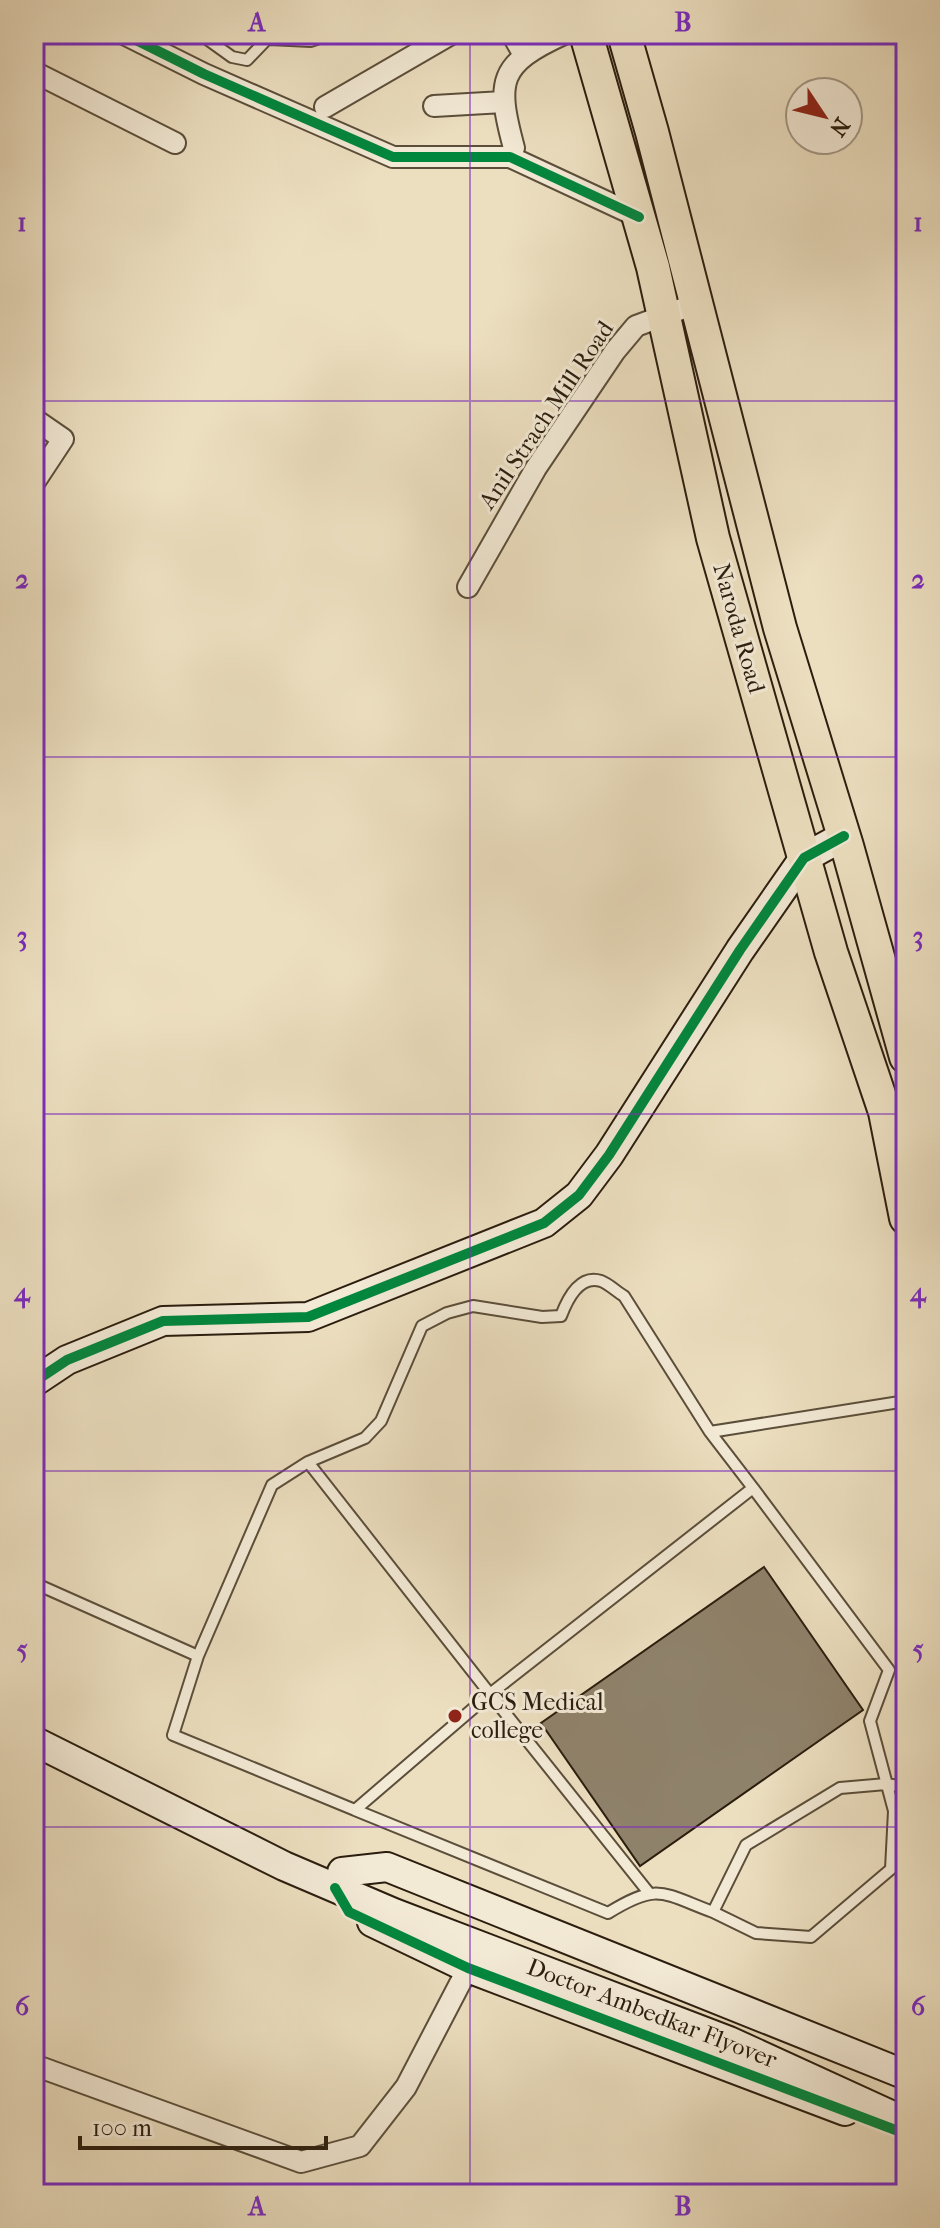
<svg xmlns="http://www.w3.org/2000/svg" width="940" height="2228" font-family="'IM FELL French Canon',serif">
  <rect width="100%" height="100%" fill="#ecdfc0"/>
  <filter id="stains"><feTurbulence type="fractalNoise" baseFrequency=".0025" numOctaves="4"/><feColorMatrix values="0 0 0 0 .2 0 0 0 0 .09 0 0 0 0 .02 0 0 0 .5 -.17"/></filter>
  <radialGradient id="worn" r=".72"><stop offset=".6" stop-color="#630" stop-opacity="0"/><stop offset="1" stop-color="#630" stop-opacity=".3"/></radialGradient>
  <path fill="#8f826b" stroke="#2b1d0e" stroke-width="2" d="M764,1567l99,143 -223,156 -99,-143z"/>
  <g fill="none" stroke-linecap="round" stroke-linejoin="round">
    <defs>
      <path id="lane" d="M200,34l32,23 15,3 25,-26
        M269,39l42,2 20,-7
        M308,1462l182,232 -135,116 -182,-75 25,-79 74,-171 36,-23 57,-24 16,-17 41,-95 25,-13 26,-7 69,11 19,-1c6,-16 18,-42 40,-35 8,3 16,11 23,15l86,136 196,-31
        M753,1488l136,182 -19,51 24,90 -3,58 -80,68 -55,-4 -43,-21 33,-67 94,-57 46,-4 20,3
        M34,1583l164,73
        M355,1810l253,103c50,-31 54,-20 105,-1
        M649,1893l-159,-199 263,-206 -43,-56"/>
      <path id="street" d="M124,34l80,40 189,83h117l129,60
        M512,34l12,21
        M34,72l141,71
        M434,106l69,-4
        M325,107l126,-73
        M514,148c-18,-67 -16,-84 50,-114
        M34,419l29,20 -29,44
        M468,587l68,-119 79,-117 21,-25 59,-22
        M34,2065l267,97 59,-16 46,-59 62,-119"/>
      <path id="secondary" d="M34,1382l33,-22 96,-39 145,-4 236,-94 35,-28 30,-40 131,-205 64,-92 40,-22
        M34,1741l250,125 110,47 335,128 177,81
        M342,1872l45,-5 519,208
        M372,1922l96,46 377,143"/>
      <path id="primary" d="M586,34l67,233 60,271 118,414 54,160 21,106
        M624,34l28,98 128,496 67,218 59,211"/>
    </defs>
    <use href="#lane" stroke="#5b4e3a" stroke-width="14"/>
    <use href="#street" stroke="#5b4e3a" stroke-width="24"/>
    <use href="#secondary" stroke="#2b1d0e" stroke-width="32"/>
    <use href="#primary" stroke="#2b1d0e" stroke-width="36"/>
    <use href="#lane" stroke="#f3ead6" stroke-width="10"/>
    <use href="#street" stroke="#f3ead6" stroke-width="20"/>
    <use href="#secondary" stroke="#f3ead6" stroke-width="28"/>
    <use href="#primary" stroke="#ecdfc0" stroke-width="32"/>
    <defs>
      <path id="cycleway" d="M124,34l80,40 189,83h117l129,60
        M34,1382l33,-22 96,-39 145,-4 236,-94 35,-28 30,-40 131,-205 64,-92 40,-22
        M335,1888l14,24 119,56 438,166"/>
    </defs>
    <use href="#cycleway" stroke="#f3ead6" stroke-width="15"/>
    <use href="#cycleway" stroke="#00873e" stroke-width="10"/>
  </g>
  <path fill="none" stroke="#7b2cbf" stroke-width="2" stroke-opacity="0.55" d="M470,34v2160M34,401h872M34,757h872M34,1114h872M34,1471h872M34,1827h872"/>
  <circle fill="#8f2418" stroke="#f3ead6" stroke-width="3" cx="455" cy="1716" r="8"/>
  <g text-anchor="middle" stroke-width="6" stroke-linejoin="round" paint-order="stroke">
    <g font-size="24" fill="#2b1d0e" stroke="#f3ead6">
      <text transform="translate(546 415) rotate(-56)" y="8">Anil Strach Mill Road</text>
      <text transform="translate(739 628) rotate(74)" y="8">Naroda Road</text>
      <text transform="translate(652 2013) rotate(21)" y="8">Doctor Ambedkar Flyover</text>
    </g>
    <g font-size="24" fill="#2b1d0e" stroke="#f3ead6" text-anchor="start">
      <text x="471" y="1710">GCS Medical<tspan x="471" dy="28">college</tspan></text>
    </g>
  </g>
  <rect width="940" height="2228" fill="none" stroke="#ecdfc0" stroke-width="88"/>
  <g transform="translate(824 116) rotate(125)"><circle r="38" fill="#f3ead6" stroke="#a39886" stroke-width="2"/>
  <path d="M0-6L14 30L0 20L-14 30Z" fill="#8f2418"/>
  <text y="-12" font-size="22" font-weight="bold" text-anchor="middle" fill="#2b1d0e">N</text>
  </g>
  <path d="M80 2136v12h246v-12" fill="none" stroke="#2b1d0e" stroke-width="4"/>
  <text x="92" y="2136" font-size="24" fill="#2b1d0e" stroke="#f3ead6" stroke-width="6" paint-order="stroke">100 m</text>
  <rect x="44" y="44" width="852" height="2140" fill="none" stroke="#7b2cbf" stroke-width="3"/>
  <g font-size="26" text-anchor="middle" font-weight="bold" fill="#7b2cbf">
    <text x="257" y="31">A</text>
    <text x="683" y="31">B</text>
    <text x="22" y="231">1</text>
    <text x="918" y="231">1</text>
    <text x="22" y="588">2</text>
    <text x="918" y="588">2</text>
    <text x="22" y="945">3</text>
    <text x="918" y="945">3</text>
    <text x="22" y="1301">4</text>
    <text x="918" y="1301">4</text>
    <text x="22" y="1658">5</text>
    <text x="918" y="1658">5</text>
    <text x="22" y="2015">6</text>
    <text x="918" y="2015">6</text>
    <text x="257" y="2215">A</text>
    <text x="683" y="2215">B</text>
  </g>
  <rect width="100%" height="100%" filter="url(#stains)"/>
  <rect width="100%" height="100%" fill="url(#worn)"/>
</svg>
